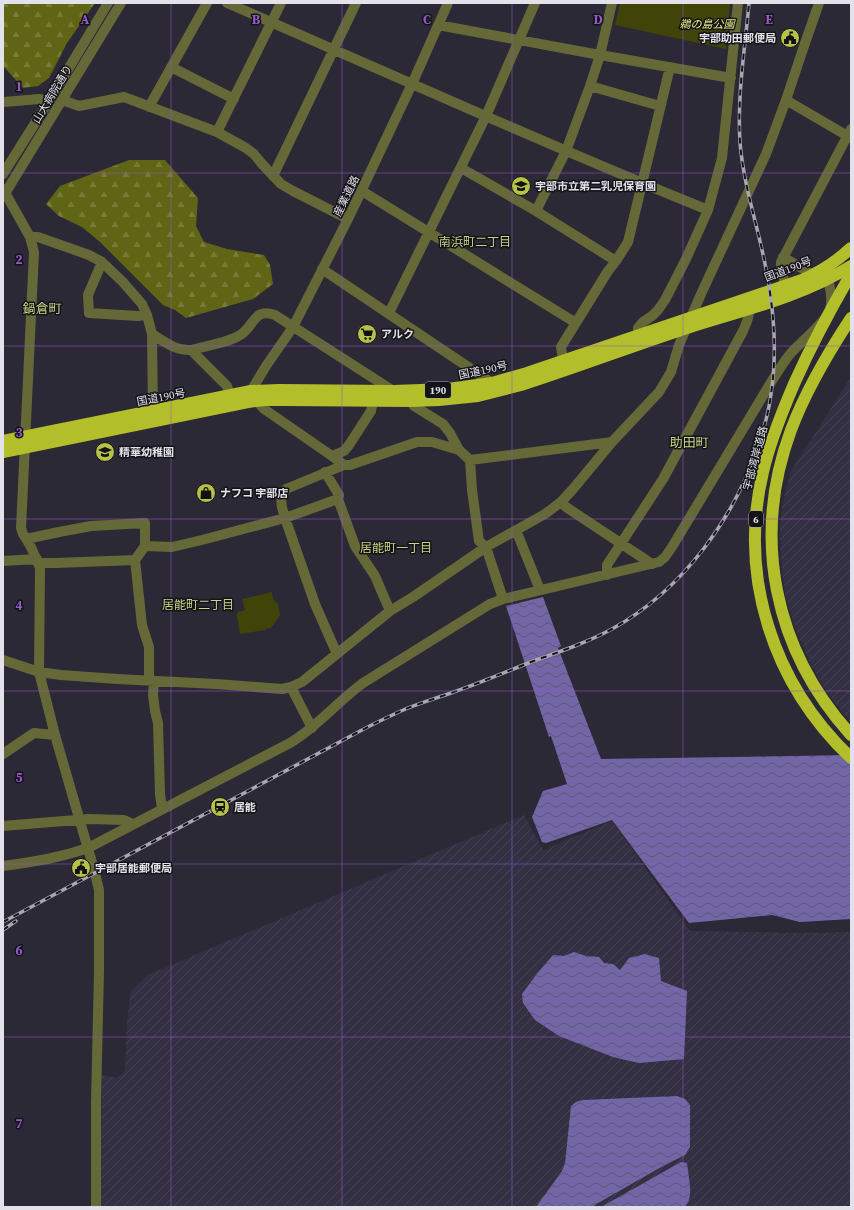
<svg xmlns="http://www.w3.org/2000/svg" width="854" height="1210" font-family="'Source Serif 4','Noto Sans JP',serif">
  <defs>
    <pattern id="industrial-furrows" width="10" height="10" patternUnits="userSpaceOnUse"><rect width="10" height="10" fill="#333043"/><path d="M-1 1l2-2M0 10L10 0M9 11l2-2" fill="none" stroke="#474455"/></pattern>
    <pattern id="forest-firs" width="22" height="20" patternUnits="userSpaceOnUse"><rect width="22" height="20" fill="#5f6515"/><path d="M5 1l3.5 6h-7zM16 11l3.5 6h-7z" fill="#767b37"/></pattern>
    <pattern id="water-waves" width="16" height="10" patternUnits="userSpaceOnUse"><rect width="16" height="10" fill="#7366a7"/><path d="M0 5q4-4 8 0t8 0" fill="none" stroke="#5c5576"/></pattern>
  </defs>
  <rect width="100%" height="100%" fill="#2b2936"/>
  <path fill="url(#industrial-furrows)" d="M851,377v346l-23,-29 -17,-29 -18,-43 -8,-29 -4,-34 -1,-34 3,-24 8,-30z
    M524,815l19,35 69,-29 78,110 109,2 52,-1v275h-751l2,-132 14,3 9,-7 2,-50 4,-30 17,-16z"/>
  <path fill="url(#forest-firs)" d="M3,3h92l-28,40 -18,35 -11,8 -15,2 -20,-22z
    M129,160h36l33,38 -2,28 8,16 23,7 37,6 6,10 3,19 -20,15 -67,19 -11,-8 -12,-5 -63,-63 -18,-15 -23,-11 -13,-12 14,-18z"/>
  <path fill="#404408" d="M620,3h110l-4,46 -111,-24z
    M272,592l1,7 5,5 2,11 -9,13 -5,1v1l-26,4 -3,-19 1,-3 7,-2 -3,-11z"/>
  <path fill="url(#water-waves)" d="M543,597l18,49 -3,2 43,111 250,-4v164l-51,3 -28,-7 -83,8 -77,-103 -66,23 -4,-1 -10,-25 11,-26 24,-7 -16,-48 -2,1 -43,-131z
    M574,952l12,4 13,1 5,6 9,1 7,6 9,-12 16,-4 14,4 2,23 26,10 -3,68 -45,4 -26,-6 -54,-21 -24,-16 -12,-17 -1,-9 14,-19 17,-20 11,1z
    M677,1096l8,3 5,6v42l-5,8 -22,11 -72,41h-55l26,-36 3,-8 6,-57 5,-4 7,-2z
    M681,1162l6,1c1,12 8,37 -3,44h-83z"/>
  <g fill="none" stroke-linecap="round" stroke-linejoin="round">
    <path stroke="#646937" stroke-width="10" d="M227,3c160,69 319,142 481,207
      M438,25l162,30 131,23
      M171,67l63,32
      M590,86l70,20
      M62,100l17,6 45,-9 93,35 29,16 8,6 8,10 19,20 12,7 55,28
      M786,100l65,38
      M4,102l35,-3 10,2
      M149,107l58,-104
      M217,132l64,-129
      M461,168l75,43 80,50
      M3,174l46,-73 59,-98
      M273,176l83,-173
      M3,189l27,48 4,15 -13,276 2,6 8,13 9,21 -1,104 16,63 40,138 4,17v81l-3,132v104
      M362,191l214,132
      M3,197l118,-194
      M536,211l30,-60 24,-65 10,-31 12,-52
      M30,237h8l51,18 13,7 20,19 20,23 5,11 5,19 1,78
      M783,257l30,18
      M102,262l-14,33 1,18 49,3 9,-1
      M322,269l170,114
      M786,285l-5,-13v-10l70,-133
      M389,313l97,-197 49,-113
      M152,334c13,8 24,17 39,16 14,-4 42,-8 52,-17 12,-10 12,-25 32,-18l120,77
      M638,335v-7l5,-6 9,-6 6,-6 7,-10 21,-41 22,-49 14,-52 16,-155
      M191,350l36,36 3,10
      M564,367l-1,-7 -2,-13 47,-76 8,-10 12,-19 42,-175
      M249,397l2,-6 15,-25 27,-39 55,-108 64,-135 36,-81
      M257,401l7,8 68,47 12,9
      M411,401l3,5 29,18 7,9 9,17
      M332,456l12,-5 5,-6 22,-34 2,-10
      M470,460l2,30 7,51 7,6 17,52
      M325,472l14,23 -1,4 17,47 20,30 15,35
      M561,502l5,5 86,57
      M516,530l24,60
      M26,539l33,-7 32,-6 54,-3v23l-10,14 7,65 7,22v34
      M145,546l27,1 30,-7 83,-22 53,-19
      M3,561l34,-2
      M38,563h18l79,-3
      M607,575v-10l56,-86 80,-148c4,-9 8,-18 5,-28
      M337,654l-22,-50 -30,-86c-4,-13 -6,-18 1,-29l58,-24h6l67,-23h15l27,8 11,10 142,-18
      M3,660l36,12 22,3 56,4 99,5 66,5 9,-2 11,-5 88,-71 23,-14 73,-50 59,-33 16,-12 12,-13 39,-47 47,-50 12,-20 8,-27 22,-51 65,-140 20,-54 17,-51 16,-46
      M154,681l-1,14 2,16 3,12 2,71 2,15
      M291,687l21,41
      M3,754l31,-21 21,2
      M3,826l85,-7 36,1 9,4
      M3,866c30,-4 56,-8 85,-18l202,-105c27,-16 47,-41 73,-60l127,-79 13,-5 156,-37 6,-5 7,-10 101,-168c6,-9 11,-18 18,-26 8,-9 38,-35 39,-43 3,-13 0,-26 -5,-37"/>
    <path stroke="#b3be2b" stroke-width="12" d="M851,318c-23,35 -45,72 -60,112 -40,108 -17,220 60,305
      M3,441l248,-50 28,-1 115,1 54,-2 44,-6 35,-10 275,-93c18,-8 34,-18 49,-32
      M3,452l245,-50 17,-2h19l127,1 28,-1 39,-4 43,-11c56,-18 111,-39 166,-57 56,-18 114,-31 164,-62"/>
    <defs>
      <path id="rail" d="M3,922l359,-192c13,-7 26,-13 39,-19 16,-7 33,-12 50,-18 29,-10 57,-22 85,-33 26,-9 52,-18 76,-31 71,-39 124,-112 148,-189 5,-15 9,-30 11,-46 5,-33 4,-68 -1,-101 -6,-51 -26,-99 -30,-151 -3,-47 5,-93 9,-139
        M3,930l13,-9"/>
    </defs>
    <use href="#rail" stroke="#a9a7b2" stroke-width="3.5"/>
    <use href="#rail" stroke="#131318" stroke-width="2" stroke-dasharray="6" stroke-linecap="butt"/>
    <path stroke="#b3be2b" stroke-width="12" d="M851,274c-21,36 -40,72 -57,110 -12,28 -24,57 -31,88 -25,105 10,212 88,286"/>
  </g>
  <path fill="none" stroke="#955aca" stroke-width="1" stroke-opacity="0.55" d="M171,3v1204M342,3v1204M512,3v1204M683,3v1204M3,173h848M3,346h848M3,519h848M3,691h848M3,864h848M3,1037h848"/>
  <defs>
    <symbol id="civic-disc" viewBox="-11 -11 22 22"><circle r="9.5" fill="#b6c148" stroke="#131318"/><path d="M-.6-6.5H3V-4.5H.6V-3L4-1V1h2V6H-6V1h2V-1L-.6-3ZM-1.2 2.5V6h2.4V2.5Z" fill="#111"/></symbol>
    <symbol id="school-disc" viewBox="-11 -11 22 22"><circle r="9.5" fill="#b6c148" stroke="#131318"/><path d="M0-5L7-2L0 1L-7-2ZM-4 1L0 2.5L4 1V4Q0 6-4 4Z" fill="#111"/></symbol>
    <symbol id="supermarket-disc" viewBox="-11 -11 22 22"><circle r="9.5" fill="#b6c148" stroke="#131318"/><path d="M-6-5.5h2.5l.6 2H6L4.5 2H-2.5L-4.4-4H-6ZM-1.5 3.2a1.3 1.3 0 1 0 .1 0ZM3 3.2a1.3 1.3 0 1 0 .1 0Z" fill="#111"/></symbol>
    <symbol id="shop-disc" viewBox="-11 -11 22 22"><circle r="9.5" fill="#b6c148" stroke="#131318"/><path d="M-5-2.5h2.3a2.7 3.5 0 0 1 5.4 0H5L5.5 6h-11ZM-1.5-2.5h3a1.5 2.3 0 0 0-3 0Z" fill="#111"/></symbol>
    <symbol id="station-disc" viewBox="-11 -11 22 22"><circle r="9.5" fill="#b6c148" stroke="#131318"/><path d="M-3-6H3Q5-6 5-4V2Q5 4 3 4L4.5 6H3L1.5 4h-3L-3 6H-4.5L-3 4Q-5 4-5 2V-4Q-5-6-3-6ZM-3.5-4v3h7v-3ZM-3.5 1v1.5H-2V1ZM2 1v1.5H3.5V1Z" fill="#111"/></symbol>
  </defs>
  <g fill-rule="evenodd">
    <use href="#civic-disc" x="779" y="27" width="22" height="22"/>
    <use href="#school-disc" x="510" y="175" width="22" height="22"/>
    <use href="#supermarket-disc" x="356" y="323" width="22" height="22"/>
    <use href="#school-disc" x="94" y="441" width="22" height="22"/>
    <use href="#shop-disc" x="195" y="482" width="22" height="22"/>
    <use href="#station-disc" x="209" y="796" width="22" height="22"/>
    <use href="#civic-disc" x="70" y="857" width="22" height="22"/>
  </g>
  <g text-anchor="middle" stroke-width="3" stroke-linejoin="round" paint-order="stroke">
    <g fill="#131318" stroke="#a5a4ac" stroke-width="1">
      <rect x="425" y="382" width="26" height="16" rx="3"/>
      <rect x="749" y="511" width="14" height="16" rx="3"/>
    </g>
    <g font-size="10" font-weight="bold" fill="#e3e2eb">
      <text x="438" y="394">190</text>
      <text x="756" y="523">6</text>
    </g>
    <g font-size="11" font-style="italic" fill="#e3ee85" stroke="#131318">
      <text x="707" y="28">鵜の島公園</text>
    </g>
    <g font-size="11" font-weight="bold" fill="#e3e2eb" stroke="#131318" text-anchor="start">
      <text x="776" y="42" text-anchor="end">宇部助田郵便局</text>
      <text x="535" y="190">宇部市立第二乳児保育園</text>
      <text x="381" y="338">アルク</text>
      <text x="119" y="456">精華幼稚園</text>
      <text x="220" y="497">ナフコ 宇部店</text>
      <text x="234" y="811">居能</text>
      <text x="95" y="872">宇部居能郵便局</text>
    </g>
    <g font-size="11" fill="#e3e2eb" stroke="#131318">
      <text transform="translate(52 94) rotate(-59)" y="4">山大病院通り</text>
      <text transform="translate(346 196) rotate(-64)" y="4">産業道路</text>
      <text transform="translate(788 269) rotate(-21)" y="4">国道190号</text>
      <text transform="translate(483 370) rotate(-12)" y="4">国道190号</text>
      <text transform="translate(161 397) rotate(-11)" y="4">国道190号</text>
      <text transform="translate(755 458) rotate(-75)" y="4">宇部湾岸道路</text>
    </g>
    <g font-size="12" fill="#cad386" stroke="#131318">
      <text x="475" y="246">南浜町二丁目</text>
      <text x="396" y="552">居能町一丁目</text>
      <text x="198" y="609">居能町二丁目</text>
    </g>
    <g font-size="13" fill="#cad386" stroke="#131318">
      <text x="42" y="313">鍋倉町</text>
      <text x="689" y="447">助田町</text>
    </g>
  </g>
  <g font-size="13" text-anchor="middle" font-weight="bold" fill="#955aca" stroke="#131318" stroke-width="3" stroke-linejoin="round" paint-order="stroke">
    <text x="85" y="24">A</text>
    <text x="256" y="24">B</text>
    <text x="427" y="24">C</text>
    <text x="598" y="24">D</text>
    <text x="769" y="24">E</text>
    <text x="19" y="91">1</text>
    <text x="19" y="264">2</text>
    <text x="19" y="437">3</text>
    <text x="19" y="610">4</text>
    <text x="19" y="782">5</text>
    <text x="19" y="955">6</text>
    <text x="19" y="1128">7</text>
  </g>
  <rect width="854" height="1210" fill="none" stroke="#e3e2eb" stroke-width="8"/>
</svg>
